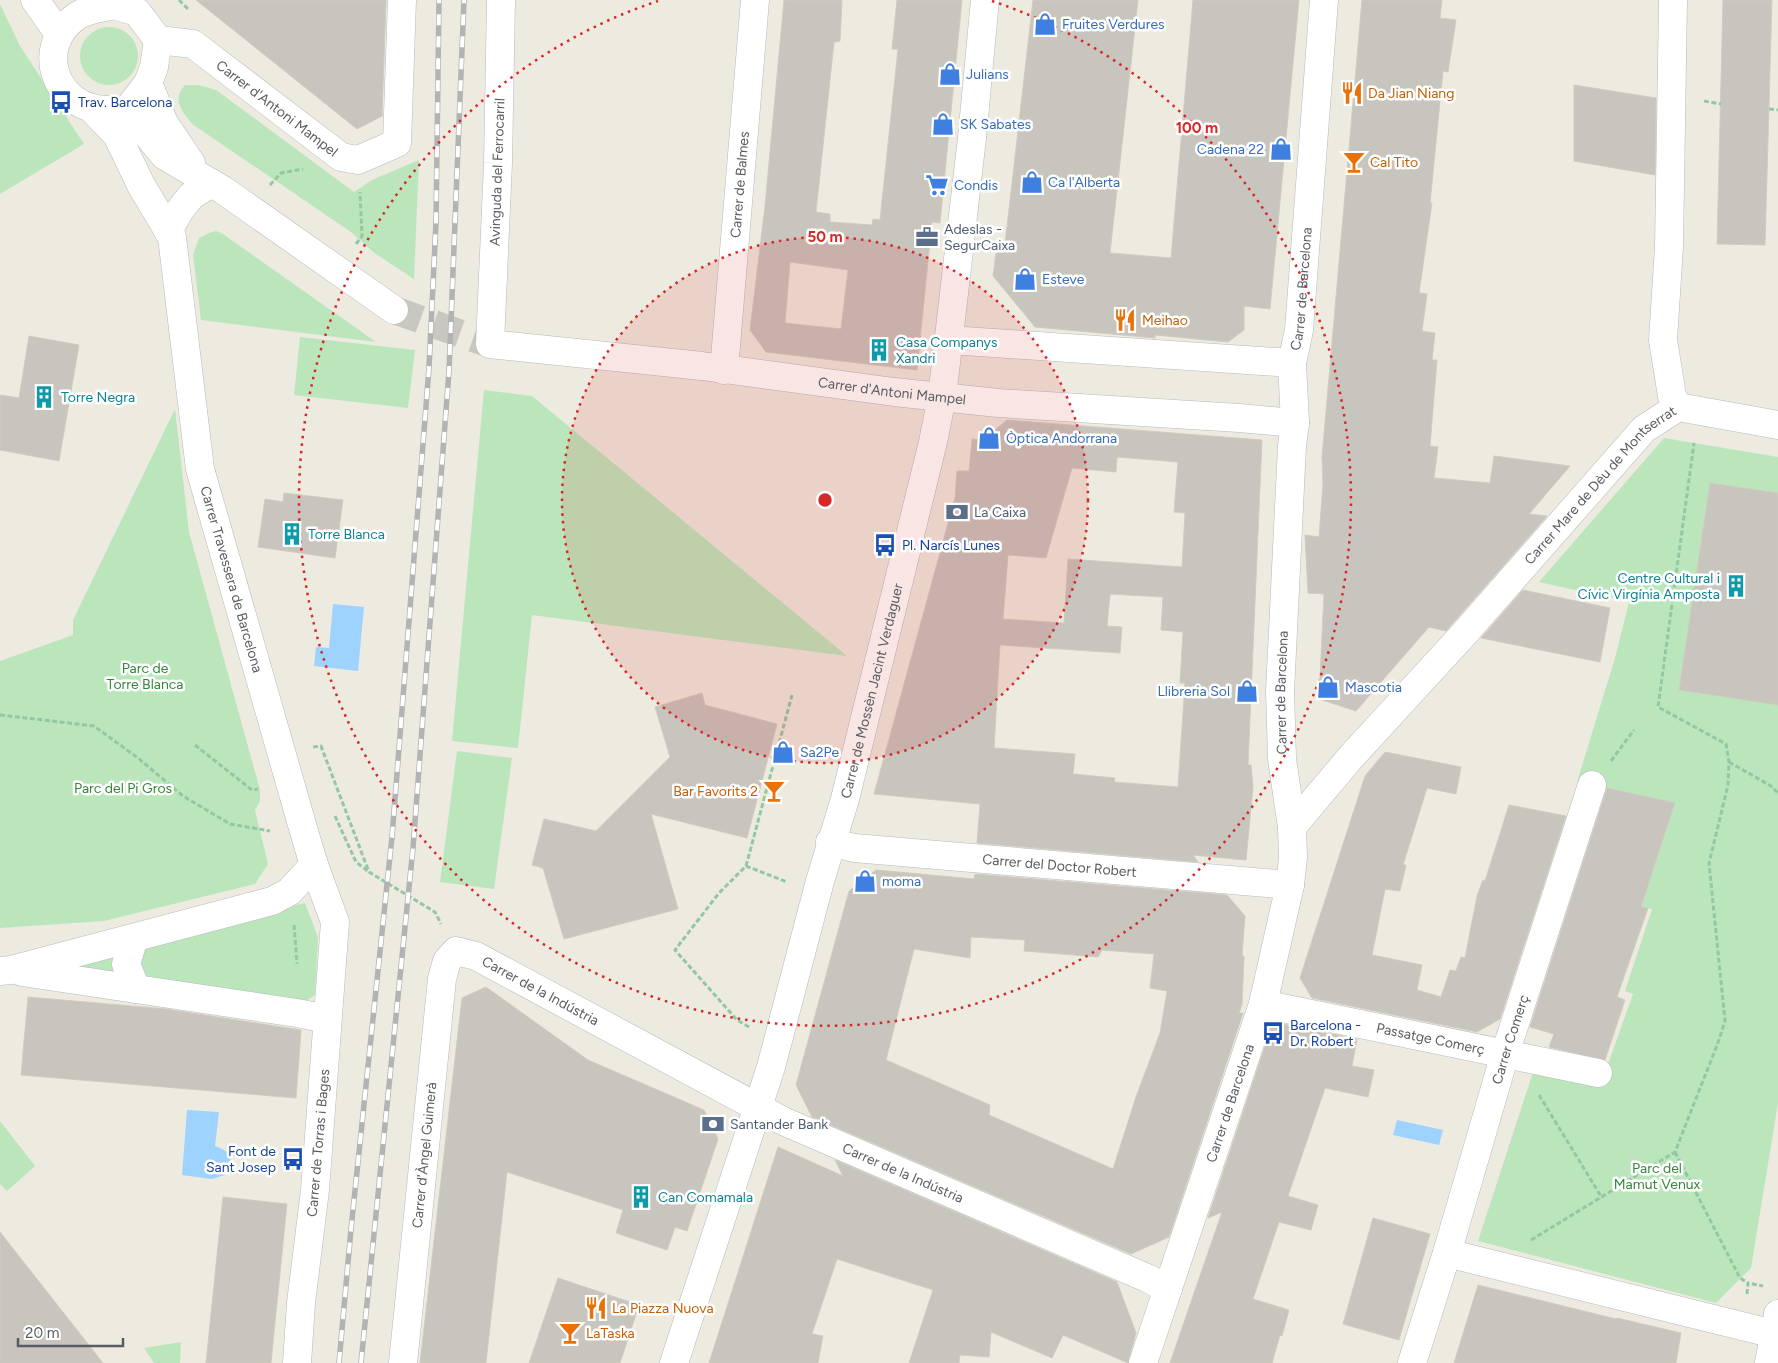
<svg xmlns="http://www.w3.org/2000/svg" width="1778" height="1363" font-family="Figtree,sans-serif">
  <rect width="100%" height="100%" fill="#edeae0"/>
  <path fill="#bbe6bc" d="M0,4l20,42 64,98 -84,50z
    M80 56a29 29 0 1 1 58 0a29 29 0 1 1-58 0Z
    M185,85h14l17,5 138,102 18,-12 47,-20 -5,119 -41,-27 -22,-20 -159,-108c-11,-14 -20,-24 -7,-39z
    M216,231l7,3 153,108 -175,-22 -8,-65 6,-17 10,-5z
    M300,337l115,13 -7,58 -114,-13z
    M484,390l48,6 315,260 -315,-41 -14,133 -66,-7z
    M175,409l14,123 71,258v11l-5,9 13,54 -13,20 -151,37 -104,7v-267l73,-26v-15z
    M1664,438l114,19v646l-27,165 -35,35 -238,-62 56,-172 67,15 32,-90 -8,-3 27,-82 -11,-2 34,-103 -98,-22 38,-124 14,-56 -90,-20z
    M457,751l55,7 -18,131 -54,-7z
    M305,903l13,34 -3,58 -17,12 -245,-39z
    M0,1121l35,45 -28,25 -7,-7z
    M181,1342l-1,21h-26l-10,-15z"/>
  <path fill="#9ed3ff" d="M333,604l31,3 -6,64 -44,-5 2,-19 13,1z
    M187,1110l32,2 -4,34c18,6 19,15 10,29l-13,4 -30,-4z
    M1397,1120l46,10 -4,15 -46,-10z"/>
  <path fill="#c8c4be" stroke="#d1ccbf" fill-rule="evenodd" d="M196,0h190l-4,116 -25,13z
    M784,0h58l-2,41 -6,1 -18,170 14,2v8l42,3 1,-6 7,1 18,-171h-6l5,-49h65l-22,223 -8,-1 -15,148 -151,-18 -16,-22 15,-124zM790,262l58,8 -7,59 -56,-6z
    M1033,0h105l-28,253 61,5 22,-258h106l-29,309 -26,-3v24l-16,12 -73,-7v3l-120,-11 -42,-51 3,-23 9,-9z
    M1362,0h80l-2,18 16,2 -8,52 -5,-1 -13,132h2l-13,90 8,1 -5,37 13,2 -3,27h5l-7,86 8,1 -4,31 56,5 4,-27 76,10 -41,48 18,2 -101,115 -17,-4 -73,84 -37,-12 5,-105 -16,-1 -3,-58 14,2 4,-53 -1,-27z
    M1723,0h49l-7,245 -48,-1z
    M1574,85l82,13 -1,77 -81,-14z
    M29,336l50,9 -20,116 -59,-11v-55l19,3z
    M1007,420l255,20 -14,325h3l2,22 -7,73 -53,-5 5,7 -221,-19 3,-39 -106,-10 81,-296 2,-27h12l3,-32 11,1zM1117,457l61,5 -4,50 11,1 -3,54 -114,-8 -4,64 -61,-4 5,-64 38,3 26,-90 44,4zM1110,594l53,3 -2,33 22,2 -3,51h5l-7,104 -64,-5 1,-4 -42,-4 2,-20 -81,-6 6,-103 120,8 2,-26 -15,-1z
    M1710,483l68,10v212l-99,-15z
    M284,493l59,7 -8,58 -77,-11 7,-48 18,3z
    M1523,590l87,18 -10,54 -119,-24z
    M702,693l3,12 72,19 -30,114 -96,-24 27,95 -114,30 -21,-71 -11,-3 12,-46 52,12 74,-74 -15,-50z
    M1385,752l76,15 -5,27 -29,-6 -24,77h3l-6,26 -15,-2 -13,66 50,10 -5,25 24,7 9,-27 6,1 5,-14 4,1 12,-62 6,-16 2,1 24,-76 57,11 -66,203 -23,13 -165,-34 -12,-20 65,-202z
    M1607,788l68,15 -34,104 7,1 -31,89 8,3 -20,60 -56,-13 5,-13 -24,-7z
    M876,870l98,9 1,-5 252,21 18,21 -3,40h2l-2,48 -3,9h4l-74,224 -38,17 -319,-137 -16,-32 53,-194zM971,937l54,3 -1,11 74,6 4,-7 52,4 -4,34 17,3 -7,42 -24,64 -23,72 -124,-54 1,-10 -104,-45 28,-111 56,9z
    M486,987l102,73 116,50 14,29 -31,92 -12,-4 -8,23 -51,-17 7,-23 -116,-38 -21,191h-66l42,-365z
    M28,997l138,12 135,21 -5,68 -275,-23z
    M1273,1022l84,17 -5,27 22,4 -6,27 -43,-9 -37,108 30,9 -7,25 -32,-8 -26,77 36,11 -7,26 -2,-1 -8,28h-102l52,-151 -14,6z
    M778,1147l65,29 -8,-16 282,122 19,51 -8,30 -65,-28 -11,23 -61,-26 -2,25 -29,-2 -1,8h-50l24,-73 -96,-31 -25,75 11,2 -5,27h-109z
    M223,1197l64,7 -16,159h-65z
    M1373,1218l57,16 -31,106 -56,-16z
    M0,1232l103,131h-103z
    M558,1278l81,27 -19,58h-91z
    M1478,1285l138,34 1,-1 64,15 -5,30h-222z"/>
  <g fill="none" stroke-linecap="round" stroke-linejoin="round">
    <path stroke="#c8c7c0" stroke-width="28" stroke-dasharray="28 14" stroke-linecap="butt" d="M394,310l96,34"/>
    <defs>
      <g id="minor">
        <path d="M35,0l24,34"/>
        <path d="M103,0l11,5 23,7 21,28 -4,27 -6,16 -21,27"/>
        <path id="s1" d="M501,0l-3,163 -8,181 212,22 192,26 104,11 241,15 56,5"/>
        <path d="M1673,0l-4,247 -6,93 9,56 6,11"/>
        <path id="s2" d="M158,40l35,4 148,113 17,3 39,-17 5,-143"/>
        <path d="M148,83l16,40 27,40"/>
        <path id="s3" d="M91,108l26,27 24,50 31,52 28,232 103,359 11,37 21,57 -20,268 -14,113 -4,60"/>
        <path d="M108,110c-54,0 -75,-64 -31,-94 10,-7 25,-8 37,-11"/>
        <path d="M127,110l38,46 58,34 171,120"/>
        <path d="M168,231l12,-21 11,-14 20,-13"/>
        <path d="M949,340l343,23"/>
        <path id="s4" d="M724,370l31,-370"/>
        <path d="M1678,407l100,18"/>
        <path id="s5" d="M1292,827l59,-70 112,-122 181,-206 34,-22"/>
        <path id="s6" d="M830,842l24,6 436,37"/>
        <path d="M134,938l-8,26 10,25"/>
        <path d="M0,971l11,-1 261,-69 17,-9 25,-27"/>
        <path d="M22,972l275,41 30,6"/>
        <path id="s7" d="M1263,1004l335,69"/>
        <path d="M1447,1253l327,81"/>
        <path id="s8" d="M403,1363l39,-384 5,-18 9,-10 20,5 307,165 364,157 21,11"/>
        <path id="s9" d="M674,1363l97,-296 49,-186 25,-82 88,-357 9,-45 30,-259 13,-138"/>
        <path id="s10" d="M1143,1363l120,-359 27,-119 3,-27 -1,-31 -10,-68 -2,-67 12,-246 3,-23 -3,-60 7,-33 25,-330"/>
        <path id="s11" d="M1412,1363l35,-110 58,-199 87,-269"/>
        <path d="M1769,1363l9,-49"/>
      </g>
    </defs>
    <use href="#minor" stroke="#b6b9be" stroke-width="29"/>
    <path stroke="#94c7a3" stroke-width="3" stroke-dasharray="5 2.5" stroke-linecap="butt" d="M179,0l10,10
      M1704,101l17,3
      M1769,109l9,1
      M270,185l11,-12 22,-4
      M356,244l6,-8 -2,-44
      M0,715l94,11 44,32 45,38 47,28 40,7
      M195,745l57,45 6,-1
      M313,747l8,-1 48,126 66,40 6,12
      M1611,761l23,-31
      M1729,762l42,24 7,7
      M335,816l21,46 13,10
      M746,866l46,-171
      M294,925l3,39
      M749,1027l-12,-7 -62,-70 44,-57 27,-27 41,16
      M1539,1095l63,103
      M1675,1152l65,126 8,5
      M1531,1240l144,-88 44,-112 6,-19 -16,-158 19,-78 1,-23 -3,-18 -68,-37 36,-264
      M1747,1294l1,-11 15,3"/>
    <use href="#minor" stroke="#fff" stroke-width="28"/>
    <defs>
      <path id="rail" d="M339,1363l12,-134 41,-392 37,-469 7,-146 3,-222
        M361,1363l52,-515 36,-477 15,-371"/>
    </defs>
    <use href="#rail" stroke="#b2b3b3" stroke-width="5.5"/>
    <use href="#rail" stroke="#fff" stroke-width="4" stroke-dasharray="11" stroke-linecap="butt"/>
  </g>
  <circle cx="825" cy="500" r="263" fill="#d62828" fill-opacity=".12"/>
  <g fill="none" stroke="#d62828" stroke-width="2.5" stroke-dasharray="2.5 5">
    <circle cx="825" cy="500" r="263"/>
    <path d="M992 1A526 526 0 1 1 658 1"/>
  </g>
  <defs>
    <symbol id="shop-bare" viewBox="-9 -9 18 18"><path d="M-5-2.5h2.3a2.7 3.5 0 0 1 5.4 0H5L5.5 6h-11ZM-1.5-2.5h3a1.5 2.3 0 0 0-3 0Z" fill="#3f7fe0" stroke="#fff" stroke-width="2.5" paint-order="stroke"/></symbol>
    <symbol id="restaurant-bare" viewBox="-9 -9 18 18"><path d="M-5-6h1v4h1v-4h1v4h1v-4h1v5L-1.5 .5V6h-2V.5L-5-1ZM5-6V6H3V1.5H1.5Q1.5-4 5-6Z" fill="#e8710a" stroke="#fff" stroke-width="2.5" paint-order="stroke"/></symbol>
    <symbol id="bus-bare" viewBox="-9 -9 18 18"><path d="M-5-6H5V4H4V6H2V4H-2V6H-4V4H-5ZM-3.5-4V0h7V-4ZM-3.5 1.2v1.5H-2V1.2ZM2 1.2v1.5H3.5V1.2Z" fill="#1a4fb4" stroke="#fff" stroke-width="2.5" paint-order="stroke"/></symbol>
    <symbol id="bar-bare" viewBox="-9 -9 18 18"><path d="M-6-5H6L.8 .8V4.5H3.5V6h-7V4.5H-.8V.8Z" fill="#e8710a" stroke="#fff" stroke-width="2.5" paint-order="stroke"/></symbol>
    <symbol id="supermarket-bare" viewBox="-9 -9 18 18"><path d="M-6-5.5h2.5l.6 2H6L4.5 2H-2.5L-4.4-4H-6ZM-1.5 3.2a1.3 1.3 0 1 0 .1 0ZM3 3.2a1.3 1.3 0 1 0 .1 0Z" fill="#3f7fe0" stroke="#fff" stroke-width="2.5" paint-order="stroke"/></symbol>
    <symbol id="office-bare" viewBox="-9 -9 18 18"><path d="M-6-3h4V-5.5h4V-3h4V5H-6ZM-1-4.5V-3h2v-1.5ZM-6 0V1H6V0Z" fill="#5c6f8a" stroke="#fff" stroke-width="2.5" paint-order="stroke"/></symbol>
    <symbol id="building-bare" viewBox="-9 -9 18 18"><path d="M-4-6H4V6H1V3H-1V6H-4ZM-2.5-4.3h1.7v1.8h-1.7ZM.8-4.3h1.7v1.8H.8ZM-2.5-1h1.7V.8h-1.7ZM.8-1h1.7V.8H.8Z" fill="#0f9aa8" stroke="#fff" stroke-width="2.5" paint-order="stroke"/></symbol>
    <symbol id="bank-bare" viewBox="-9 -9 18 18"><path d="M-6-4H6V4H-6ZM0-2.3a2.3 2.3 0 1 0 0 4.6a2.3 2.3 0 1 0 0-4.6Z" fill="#5c6f8a" stroke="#fff" stroke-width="2.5" paint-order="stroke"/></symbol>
  </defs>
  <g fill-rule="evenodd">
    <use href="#shop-bare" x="1029" y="8" width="32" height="32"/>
    <use href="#shop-bare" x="934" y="58" width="32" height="32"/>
    <use href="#restaurant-bare" x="1336" y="77" width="32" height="32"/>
    <use href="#bus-bare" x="45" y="86" width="32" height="32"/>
    <use href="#shop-bare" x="927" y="108" width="32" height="32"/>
    <use href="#shop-bare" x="1265" y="133" width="32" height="32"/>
    <use href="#bar-bare" x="1338" y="146" width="32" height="32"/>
    <use href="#shop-bare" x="1016" y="166" width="32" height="32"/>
    <use href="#supermarket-bare" x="921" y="169" width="32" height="32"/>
    <use href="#office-bare" x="911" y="221" width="32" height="32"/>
    <use href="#shop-bare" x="1009" y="263" width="32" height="32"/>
    <use href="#restaurant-bare" x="1109" y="304" width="32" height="32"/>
    <use href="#building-bare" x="863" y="334" width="32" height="32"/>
    <use href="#building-bare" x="28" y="381" width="32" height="32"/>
    <use href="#shop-bare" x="973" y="422" width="32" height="32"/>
    <use href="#bank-bare" x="941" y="496" width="32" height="32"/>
    <use href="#building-bare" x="276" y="518" width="32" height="32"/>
    <use href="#bus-bare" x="869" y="529" width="32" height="32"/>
    <use href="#building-bare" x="1720" y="570" width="32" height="32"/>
    <use href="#shop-bare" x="1312" y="671" width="32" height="32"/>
    <use href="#shop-bare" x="1231" y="675" width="32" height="32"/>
    <use href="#shop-bare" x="767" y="736" width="32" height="32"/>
    <use href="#bar-bare" x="758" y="775" width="32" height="32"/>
    <use href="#shop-bare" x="849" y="865" width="32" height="32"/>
    <use href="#bus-bare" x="1257" y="1017" width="32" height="32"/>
    <use href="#bank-bare" x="697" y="1108" width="32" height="32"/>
    <use href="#bus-bare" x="277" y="1143" width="32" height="32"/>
    <use href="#building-bare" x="625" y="1181" width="32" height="32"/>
    <use href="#restaurant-bare" x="580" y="1292" width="32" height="32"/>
    <use href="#bar-bare" x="554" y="1317" width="32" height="32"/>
  </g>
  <g text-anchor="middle" stroke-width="5" stroke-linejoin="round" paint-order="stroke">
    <g font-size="14" fill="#366cbe" stroke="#fff" text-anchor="start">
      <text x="1062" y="29">Fruites Verdures</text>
      <text x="966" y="79">Julians</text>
      <text x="960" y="129">SK Sabates</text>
      <text x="1264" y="154" text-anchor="end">Cadena 22</text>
      <text x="1048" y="187">Ca l'Alberta</text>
      <text x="954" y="190">Condis</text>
      <text x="1042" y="284">Esteve</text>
      <text x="1006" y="443">Òptica Andorrana</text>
      <text x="1345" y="692">Mascotia</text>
      <text x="1230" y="696" text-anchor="end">Llibreria Sol</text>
      <text x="800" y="757">Sa2Pe</text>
      <text x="882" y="886">moma</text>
    </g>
    <g font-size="14" fill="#c56008" stroke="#fff" text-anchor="start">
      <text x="1368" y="98">Da Jian Niang</text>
      <text x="1370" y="167">Cal Tito</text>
      <text x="1142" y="325">Meihao</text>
      <text x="758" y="796" text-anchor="end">Bar Favorits 2</text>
      <text x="612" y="1313">La Piazza Nuova</text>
      <text x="586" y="1338">LaTaska</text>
    </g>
    <g font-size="14" fill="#164399" stroke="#fff" text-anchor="start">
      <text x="78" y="107">Trav. Barcelona</text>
      <text x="902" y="550">Pl. Narcís Lunes</text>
      <text x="1290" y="1030">Barcelona -<tspan x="1290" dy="16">Dr. Robert</tspan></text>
      <text x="276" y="1156" text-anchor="end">Font de<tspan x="276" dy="16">Sant Josep</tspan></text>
    </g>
    <g font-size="14" fill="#595d62" stroke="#fff">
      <text dy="5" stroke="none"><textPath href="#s2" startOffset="141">Carrer d'Antoni Mampel</textPath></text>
      <text transform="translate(497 172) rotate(-88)" y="5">Avinguda del Ferrocarril</text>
      <text dy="5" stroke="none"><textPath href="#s4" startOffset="186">Carrer de Balmes</textPath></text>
      <text dy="5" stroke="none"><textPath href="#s10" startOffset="1099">Carrer de Barcelona</textPath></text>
      <text dy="5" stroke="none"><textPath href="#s1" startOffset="749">Carrer d'Antoni Mampel</textPath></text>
      <text dy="5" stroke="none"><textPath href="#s5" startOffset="461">Carrer Mare de Dèu de Montserrat</textPath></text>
      <text dy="5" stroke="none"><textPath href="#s3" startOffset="502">Carrer Travessera de Barcelona</textPath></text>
      <text dy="5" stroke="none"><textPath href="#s9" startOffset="701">Carrer de Mossèn Jacint Verdaguer</textPath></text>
      <text dy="5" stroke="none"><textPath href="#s10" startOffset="694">Carrer de Barcelona</textPath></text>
      <text dy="5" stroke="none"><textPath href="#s6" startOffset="231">Carrer del Doctor Robert</textPath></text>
      <text dy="5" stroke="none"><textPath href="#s8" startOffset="512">Carrer de la Indústria</textPath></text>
      <text dy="5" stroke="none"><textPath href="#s7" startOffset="171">Passatge Comerç</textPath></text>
      <text dy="5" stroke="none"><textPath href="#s11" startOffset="338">Carrer Comerç</textPath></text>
      <text dy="5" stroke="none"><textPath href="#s10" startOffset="274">Carrer de Barcelona</textPath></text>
      <text transform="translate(318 1143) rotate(-85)" y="5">Carrer de Torras i Bages</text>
      <text dy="5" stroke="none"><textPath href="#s8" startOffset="209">Carrer d'Àngel Guimerà</textPath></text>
      <text dy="5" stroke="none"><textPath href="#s8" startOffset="918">Carrer de la Indústria</textPath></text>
    </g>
    <g font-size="14" fill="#4e5e75" stroke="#fff" text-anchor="start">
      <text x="944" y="234">Adeslas -<tspan x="944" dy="16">SegurCaixa</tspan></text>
      <text x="974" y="517">La Caixa</text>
      <text x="730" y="1129">Santander Bank</text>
    </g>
    <g font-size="14" fill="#0d838f" stroke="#fff" text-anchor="start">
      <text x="896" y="347">Casa Companys<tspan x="896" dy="16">Xandri</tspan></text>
      <text x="61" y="402">Torre Negra</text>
      <text x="308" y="539">Torre Blanca</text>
      <text x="1720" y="583" text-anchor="end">Centre Cultural i<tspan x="1720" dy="16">Cívic Virgínia Amposta</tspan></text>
      <text x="658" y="1202">Can Comamala</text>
    </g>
    <g font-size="14" fill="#338738" stroke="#fff">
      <text x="145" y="673">Parc de<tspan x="145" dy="16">Torre Blanca</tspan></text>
      <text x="123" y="793">Parc del Pi Gros</text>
      <text x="1657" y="1173">Parc del<tspan x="1657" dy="16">Mamut Venux</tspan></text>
    </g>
  </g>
  <circle cx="825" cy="500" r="8" fill="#d62828" stroke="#fff" stroke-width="2.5"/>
  <g font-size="15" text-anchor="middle" font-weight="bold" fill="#d62828" stroke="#fff" stroke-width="5" stroke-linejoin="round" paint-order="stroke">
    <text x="1197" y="133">100 m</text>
    <text x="825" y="242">50 m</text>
  </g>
  <path d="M18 1338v8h105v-8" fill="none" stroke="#595d62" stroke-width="2.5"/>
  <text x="25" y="1338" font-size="15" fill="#595d62" stroke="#ffffff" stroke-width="4" paint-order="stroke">20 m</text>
</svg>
